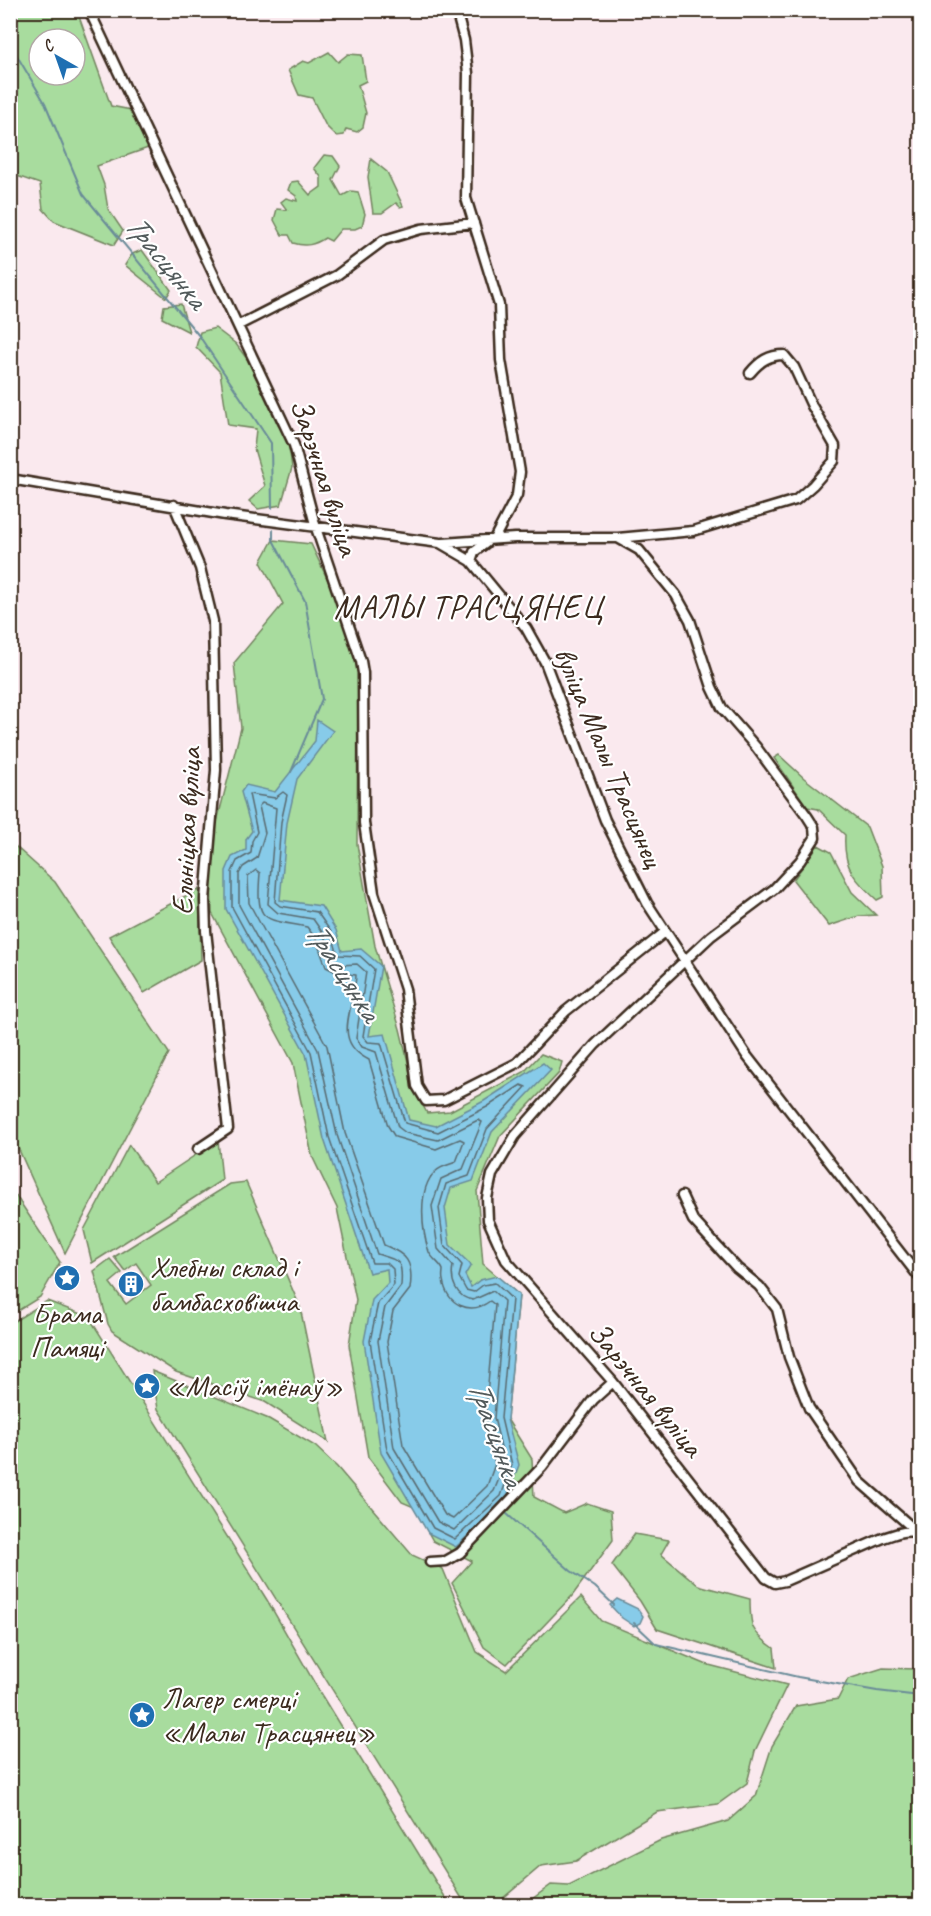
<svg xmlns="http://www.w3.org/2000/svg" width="931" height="1916" font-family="Caveat,sans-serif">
  <rect width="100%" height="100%" fill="#fae9ee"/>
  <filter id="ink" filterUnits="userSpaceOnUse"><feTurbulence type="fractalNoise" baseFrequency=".0167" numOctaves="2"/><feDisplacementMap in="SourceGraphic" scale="12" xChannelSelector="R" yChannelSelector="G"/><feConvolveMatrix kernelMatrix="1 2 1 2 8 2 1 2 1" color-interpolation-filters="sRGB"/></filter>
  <g filter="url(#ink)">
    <path fill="#a8dc9e" stroke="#72835e" stroke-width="1.5" fill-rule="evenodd" d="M11,10l66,1 34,95 20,4 17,38 -51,18 7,19 4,24 15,22 -9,14 -60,-24 -11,-12 -3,-25 -29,-10zM39,39h36v36h-36z
      M329,52l9,10 10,-8 14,1 4,26 -8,4 8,28 -3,14 -6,5 -11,-3 -2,6 -8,1 -10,-10 -14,-28 -13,-3 -11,-25 15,-9 6,2z
      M324,155l9,1 7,10 -7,14 9,16 9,-5 7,1 7,22 -3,12 -7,3h-14l-10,12 -6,-3c-11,7 -19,9 -32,5l-4,-8h-7l-8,-15 3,-11 10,1 -6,-8 5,-4 11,3 -1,-5 -8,-6 3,-8 7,-1 12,14 11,-8v-10l-7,-9z
      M371,159l16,13 16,34 -3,1 -4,-4 -14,10h-9l-5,-36z
      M142,250l29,40 -5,8 -41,-33 7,-11z
      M181,304l8,28 -27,-14 2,-12z
      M215,328l21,16 11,15 31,66 10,13 4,30 -11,37 -23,4 -9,-8 16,-15 -11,-37 2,-20 -28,-4 -8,-53 -24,-25 4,-15z
      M273,540l38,4 20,43 21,56 6,31 -1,170 18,102 25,83 15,62 12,22 23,-2 74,-39 17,-18 21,8 -3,11 -59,63 -23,55 6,73 36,31 -12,124 25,40 2,38 30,16 23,-10 24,8 2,29 -41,56 -65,68 -23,-17 -32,-64 20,-22 -39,-20 -19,-34 -12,-5 -34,-45 -19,-112 7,-45 -19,-92 -25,-52 -19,-93 -81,-150 -2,-64 31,-121 -7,-65 49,-59 -22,-42z
      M779,755l25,23 63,49 15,39 1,31 -6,3c-23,-21 -34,-32 -32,-65l-27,-26 -11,-2 -33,-49z
      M818,845l13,7 21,40 24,23 -17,1 -30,10 -36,-46z
      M15,846l40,36 114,171 -104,200 -54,-121 -1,-284z
      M199,889l2,71 -57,33 -35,-57z
      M218,1140l4,40 -130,83 -8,-33 45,-85 26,37z
      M246,1182l54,125 28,135 -63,-40 -89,-30 -64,-41 -4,-7 -14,-53 16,-12 12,14 -12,10 16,21 25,-19 -15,-22 -11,8 -11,-14 116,-73z
      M10,1187l50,75 -20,35 -29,18z
      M47,1301l42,16 178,283 55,96 128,209 -370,1 -58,-4 -11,3v-582z
      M152,1371l117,48 46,27 22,21 75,88 31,14 34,83 29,19 75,-74 20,24 104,43 82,21 -32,66 -8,32 -29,21 -61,8 -81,49 -35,5 -46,39h-29l-308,-496z
      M634,1534l35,6 -8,14 37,31 52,14c0,28 1,33 24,49l2,20 -119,-39 -17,-28 -28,-36z
      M920,1660v245h-396l27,-20 18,1 92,-46 67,-19 28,-25 16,-50 24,-40 42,-7 10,-20 35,-11 33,1z"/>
    <path fill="#87cbe9" stroke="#698b98" stroke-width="1.5" d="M317,720l16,11 -36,48 -10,44 -7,77 41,6 15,24 6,21 19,-2 20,17 -12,70 16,-2 24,86 27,6 48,-25 59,-38 8,7 -59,62 -19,49 -22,7 -6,20 5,37 21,20 -6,10 6,12 9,-7 17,-4 22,19 -12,124 12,46 -13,34 -50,48 -28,-14 -47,-80 -17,-112 8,-41 16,-17 -1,-14 -18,4 -45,-134 -18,-85 -80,-145v-38l6,-14 14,-7v-11l6,-8 -11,-39 5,-7 29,7 40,-51z
      M617,1599l21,10 5,7 -3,7 -6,3 -12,-8 -12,-13z"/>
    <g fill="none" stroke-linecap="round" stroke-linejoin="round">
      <path stroke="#596a6f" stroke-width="1.5" d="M283,792l4,3 -6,27 -6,80 5,4 37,6 14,20 7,23 22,1 14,13 -11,67 5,6 13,1 24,80 33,9 49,-25 34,-22 5,2 -39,42 -18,47 -23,8 -7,24 5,37 18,20 -3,12 7,13 8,2 9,-7 12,-2 17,16 -11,119 11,47 -11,31 -46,43 -22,-11 -46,-78 -17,-109 8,-38 16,-18 -1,-16 -6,-6h-15l-43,-126 -18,-85 -79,-145v-35l5,-11 14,-8 1,-12 5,-9 -8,-38 26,4z
        M262,803l14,5 -8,96 10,9 35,6 11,16 8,25 9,5 16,-1 9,8 -10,66 6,9 14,5 22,75 8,6 32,7 40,-20 4,2 -19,47 -22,10 -9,27 6,43 15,17c-3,14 3,32 20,34l20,-9 11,10 -10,117 11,46 -11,27 -40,39 -16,-8 -44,-74 -16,-107 7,-34 16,-21c2,-27 -2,-25 -24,-32l-40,-119 -19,-85 -79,-145v-31l4,-7 14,-9 8,-25 -6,-27z
        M256,870l4,3c-4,51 2,45 47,54l9,12 10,28 12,6 18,2c-1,34 -26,66 13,85l19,66 7,11 41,12 24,-10 4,2 -8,21c-7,3 -15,4 -21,10 -18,17 -13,59 -6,80 3,7 12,12 14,18 0,3 -1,7 0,10 4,25 27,36 47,21l5,4 -10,113 10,46 -8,22 -34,33 -8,-4 -42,-70 -16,-103 6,-31 17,-22c4,-28 -4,-35 -26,-44l-39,-112 -18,-87 -78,-143 -1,-27z"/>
      <path stroke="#698b98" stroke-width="2" d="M10,44l35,59 38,91 117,143 71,106 1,65
        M273,530v10l32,61 17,98 -31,73
        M507,1514l64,57 24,16 19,18
        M634,1623l22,21 142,33 79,14 43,5"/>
      <defs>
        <path id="minor" d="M89,10l205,435 22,83 45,133 2,12 1,150 10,70 31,96 12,97 9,15 18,-1 73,-37 49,-52 99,-79
          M456,10l8,30 4,33 -2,125 33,107 2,55 19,112 -3,23 -23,44
          M239,325l98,-50 47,-35 37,-11 53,-6
          M10,479l215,36 215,28 31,18 55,67 19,34 60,158 42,83 100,153 173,222
          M174,505l26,63 13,53 3,149 -11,130 1,31 22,198 -30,20
          M618,538l21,12 37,45 14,25 22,67 10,21 34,39 51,69 7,11 1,11 -15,23 -26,28 -63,47 -116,109 -80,91 -23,39 -5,23 1,22 18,40 107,122 153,196 9,5 10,-2 98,-43c12,-4 26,-10 37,-4
          M443,543l72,-5h103l75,-7 103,-31 17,-15 21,-24 1,-15 -23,-40 -18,-39 -10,-12c-15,0 -24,6 -34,18
          M471,561l3,-9 12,-9
          M682,1196l11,24 44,48 22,18 18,23 12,48 20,51 50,73 57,50
          M430,1562l16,-1 14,-8 82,-86 51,-67 20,-18"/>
      </defs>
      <use href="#minor" stroke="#3b2a1e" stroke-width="13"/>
      <use href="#minor" stroke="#fff" stroke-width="8"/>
    </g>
  </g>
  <defs>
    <symbol id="sight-disc" viewBox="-11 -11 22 22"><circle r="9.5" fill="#1f6fb2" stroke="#fff"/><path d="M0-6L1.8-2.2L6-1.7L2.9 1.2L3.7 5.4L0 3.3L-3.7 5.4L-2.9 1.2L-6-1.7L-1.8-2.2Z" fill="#fff"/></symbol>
    <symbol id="building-disc" viewBox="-11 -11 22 22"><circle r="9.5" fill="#1f6fb2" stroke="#fff"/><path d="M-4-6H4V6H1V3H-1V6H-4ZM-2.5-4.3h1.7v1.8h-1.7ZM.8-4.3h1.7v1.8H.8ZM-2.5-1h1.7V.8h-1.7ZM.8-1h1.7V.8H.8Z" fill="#fff"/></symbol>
  </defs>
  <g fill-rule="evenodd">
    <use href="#sight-disc" x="52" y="1263" width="30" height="30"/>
    <use href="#building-disc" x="116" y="1269" width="30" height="30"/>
    <use href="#sight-disc" x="132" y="1371" width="30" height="30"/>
    <use href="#sight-disc" x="127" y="1700" width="30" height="30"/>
  </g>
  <g text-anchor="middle" stroke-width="4.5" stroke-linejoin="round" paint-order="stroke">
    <g font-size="30" fill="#3b2a1e" stroke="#fff">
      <text transform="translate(325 477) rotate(72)" y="10">Зарэчная вуліца</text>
      <text transform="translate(609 757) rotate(67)" y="10">вуліца Малы Трасцянец</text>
      <text transform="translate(186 831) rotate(-87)" y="10">Ельніцкая вуліца</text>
      <text transform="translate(646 1389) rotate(51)" y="10">Зарэчная вуліца</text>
    </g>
    <g font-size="30" fill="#3b2a1e" stroke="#fff" text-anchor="start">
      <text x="150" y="1277">Хлебны склад і<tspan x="150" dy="34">бамбасховішча</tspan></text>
      <text x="67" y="1323" text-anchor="middle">Брама<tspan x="67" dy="34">Памяці</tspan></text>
      <text x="166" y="1396">«Масіў імёнаў»</text>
      <text x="162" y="1708">Лагер смерці<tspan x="162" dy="34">«Малы Трасцянец»</tspan></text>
    </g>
    <g font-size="32" font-style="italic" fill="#525a5b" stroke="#fff">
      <text transform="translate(167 261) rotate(51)" y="11">Трасцянка</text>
      <text transform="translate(344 971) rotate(57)" y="11">Трасцянка</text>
      <text transform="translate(497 1433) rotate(70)" y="11">Трасцянка</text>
    </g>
    <g font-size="33" letter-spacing="1.5" fill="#3b2a1e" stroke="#fff">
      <text x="469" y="618">МАЛЫ ТРАСЦЯНЕЦ</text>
    </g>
  </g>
  <rect width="931" height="1916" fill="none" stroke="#fff" stroke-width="36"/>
  <rect x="18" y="18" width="895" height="1880" fill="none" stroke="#3b2a1e" stroke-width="2" filter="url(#ink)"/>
  <g transform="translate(57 57) rotate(320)"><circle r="28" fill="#ffffff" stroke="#b1aaa5" stroke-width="1.5"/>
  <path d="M0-4.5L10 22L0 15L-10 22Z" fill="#1f6fb2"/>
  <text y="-9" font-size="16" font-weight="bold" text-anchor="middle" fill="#3b2a1e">С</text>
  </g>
</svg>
